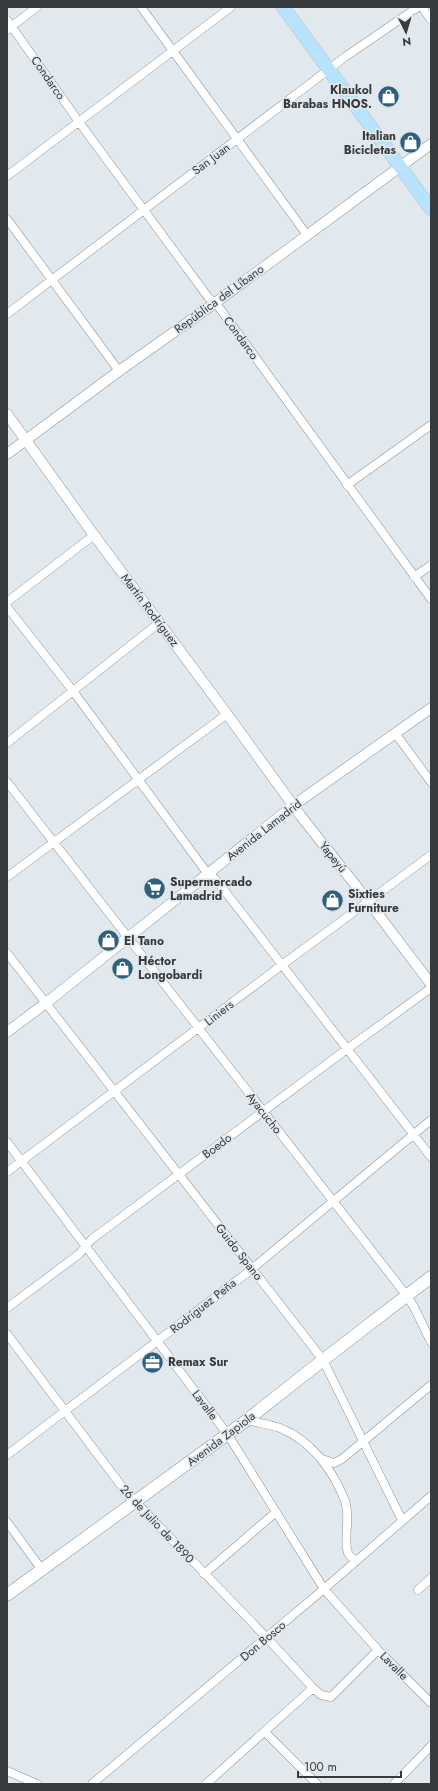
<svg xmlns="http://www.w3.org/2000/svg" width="438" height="1791" font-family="Jost,sans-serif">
  <rect width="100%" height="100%" fill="#e1e8ee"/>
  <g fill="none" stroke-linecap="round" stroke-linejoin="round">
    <defs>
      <path id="minor" d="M141,7l166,228
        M422,7l9,13
        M7,20l72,102 129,175 10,9 213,293
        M7,30l30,-23
        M7,176l224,-169
        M7,219l112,152
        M7,314l338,-257 73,-50
        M347,485l84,-60
        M414,577l17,-12
        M7,602l87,-67
        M7,607l66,84 132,179 12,11 214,276
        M395,733l36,49
        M7,743l152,-120
        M7,782l400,514 7,11 17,35
        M7,877l220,-163
        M7,953l316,407 79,160
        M7,1142l221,293 96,154 54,61 53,53
        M7,1172l275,-207 149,-110
        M7,1308l72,-54 13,-15 255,-190 84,-61
        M7,1334l119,158 141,146 46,50 8,7 10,2 47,-47
        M247,1420c11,3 22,4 33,8 32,13 53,42 65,73 6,17 -2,38 3,52 2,4 5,6 9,7
        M7,1455l240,-182 184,-153
        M322,1459l12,4 8,-4 89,-74
        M7,1522l35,48
        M204,1574l72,-62
        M418,1590l13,-12
        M265,1732l52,52
        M7,1771l30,13
        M92,1784l232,-195 107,-93
        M206,1784l107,-96
        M394,1784l37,-38"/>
      <path id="tertiary" d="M7,414l87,121 133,179 73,101 68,86 63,83
        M7,454l112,-83 96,-68 216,-159
        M7,1032l39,-29 248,-198 137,-97"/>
      <path id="secondary" d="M7,1595l240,-175 76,-60 108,-83"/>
      <path id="primary" d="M283,7l148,202"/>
    </defs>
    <use href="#minor" stroke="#8e959a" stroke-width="9"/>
    <use href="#tertiary" stroke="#8e959a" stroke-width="11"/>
    <use href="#secondary" stroke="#8e959a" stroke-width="13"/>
    <use href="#primary" stroke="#c3c4c5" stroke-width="14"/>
    <use href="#minor" stroke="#fff" stroke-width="8"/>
    <use href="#tertiary" stroke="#fff" stroke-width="10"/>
    <use href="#secondary" stroke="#fff" stroke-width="12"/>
    <use href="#primary" stroke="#b8e3fe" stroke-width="13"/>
  </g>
  <defs>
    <symbol id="shop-disc" viewBox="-11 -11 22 22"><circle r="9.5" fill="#2f607e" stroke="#e1e8ee"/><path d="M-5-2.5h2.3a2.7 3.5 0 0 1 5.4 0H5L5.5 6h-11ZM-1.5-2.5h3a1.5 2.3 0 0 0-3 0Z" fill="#fff"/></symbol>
    <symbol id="supermarket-disc" viewBox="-11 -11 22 22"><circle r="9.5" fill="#2f607e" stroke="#e1e8ee"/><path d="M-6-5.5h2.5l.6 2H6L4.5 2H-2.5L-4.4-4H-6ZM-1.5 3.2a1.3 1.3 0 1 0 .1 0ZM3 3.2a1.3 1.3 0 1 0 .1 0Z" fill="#fff"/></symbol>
    <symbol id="office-disc" viewBox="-11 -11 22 22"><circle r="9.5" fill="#2f607e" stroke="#e1e8ee"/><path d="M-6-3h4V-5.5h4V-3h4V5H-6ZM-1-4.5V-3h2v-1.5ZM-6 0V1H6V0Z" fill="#fff"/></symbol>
  </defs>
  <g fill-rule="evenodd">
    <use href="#shop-disc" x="376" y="84" width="25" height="25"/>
    <use href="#shop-disc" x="398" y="130" width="25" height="25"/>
    <use href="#supermarket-disc" x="142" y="876" width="25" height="25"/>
    <use href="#shop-disc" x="320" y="888" width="25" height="25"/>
    <use href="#shop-disc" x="96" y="928" width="25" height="25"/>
    <use href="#shop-disc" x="110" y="956" width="25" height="25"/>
    <use href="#office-disc" x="140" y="1350" width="25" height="25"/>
  </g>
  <g text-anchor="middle" stroke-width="3.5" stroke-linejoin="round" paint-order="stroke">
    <g font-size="12" fill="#383b3d" stroke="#e1e8ee">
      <text transform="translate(48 78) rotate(55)" y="4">Condarco</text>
      <text transform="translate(211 159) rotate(-37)" y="4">San Juan</text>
      <text transform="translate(219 299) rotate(-36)" y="4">República del Líbano</text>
      <text transform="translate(241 338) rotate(54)" y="4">Condarco</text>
      <text transform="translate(150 610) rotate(53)" y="4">Martín Rodríguez</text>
      <text transform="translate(264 830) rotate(-38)" y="4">Avenida Lamadrid</text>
      <text transform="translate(333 857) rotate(51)" y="4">Yapeyú</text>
      <text transform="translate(219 1013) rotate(-38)" y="4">Liniers</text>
      <text transform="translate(264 1113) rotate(52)" y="4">Ayacucho</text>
      <text transform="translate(217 1146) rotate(-37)" y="4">Boedo</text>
      <text transform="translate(239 1252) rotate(52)" y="4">Guido Spano</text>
      <text transform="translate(203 1306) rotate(-38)" y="4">Rodríguez Peña</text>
      <text transform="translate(205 1405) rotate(53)" y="4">Lavalle</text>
      <text transform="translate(221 1439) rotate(-37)" y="4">Avenida Zapiola</text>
      <text transform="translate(157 1524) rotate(47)" y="4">26 de Julio de 1890</text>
      <text transform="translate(263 1641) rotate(-40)" y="4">Don Bosco</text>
      <text transform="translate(394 1666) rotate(45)" y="4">Lavalle</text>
    </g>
    <g font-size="12" font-weight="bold" fill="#383b3d" stroke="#e1e8ee" text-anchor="start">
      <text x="372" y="94" text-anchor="end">Klaukol<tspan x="372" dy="14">Barabas HNOS.</tspan></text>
      <text x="396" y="140" text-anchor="end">Italian<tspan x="396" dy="14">Bicicletas</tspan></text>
      <text x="170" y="886">Supermercado<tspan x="170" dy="14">Lamadrid</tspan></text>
      <text x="348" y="898">Sixties<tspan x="348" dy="14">Furniture</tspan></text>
      <text x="124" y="945">El Tano</text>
      <text x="138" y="965">Héctor<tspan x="138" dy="14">Longobardi</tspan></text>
      <text x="168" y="1366">Remax Sur</text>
    </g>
  </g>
  <rect width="438" height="1791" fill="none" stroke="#383b3d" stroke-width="16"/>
  <g transform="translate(406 32) rotate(175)" stroke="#e1e8ee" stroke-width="3" paint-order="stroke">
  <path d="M0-3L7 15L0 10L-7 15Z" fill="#383b3d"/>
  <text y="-6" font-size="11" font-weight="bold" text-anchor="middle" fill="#383b3d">N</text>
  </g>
  <path d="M298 1771v6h103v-6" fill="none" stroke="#383b3d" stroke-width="2"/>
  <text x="304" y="1771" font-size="12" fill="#383b3d" stroke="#e1e8ee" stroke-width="3" paint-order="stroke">100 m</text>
</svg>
